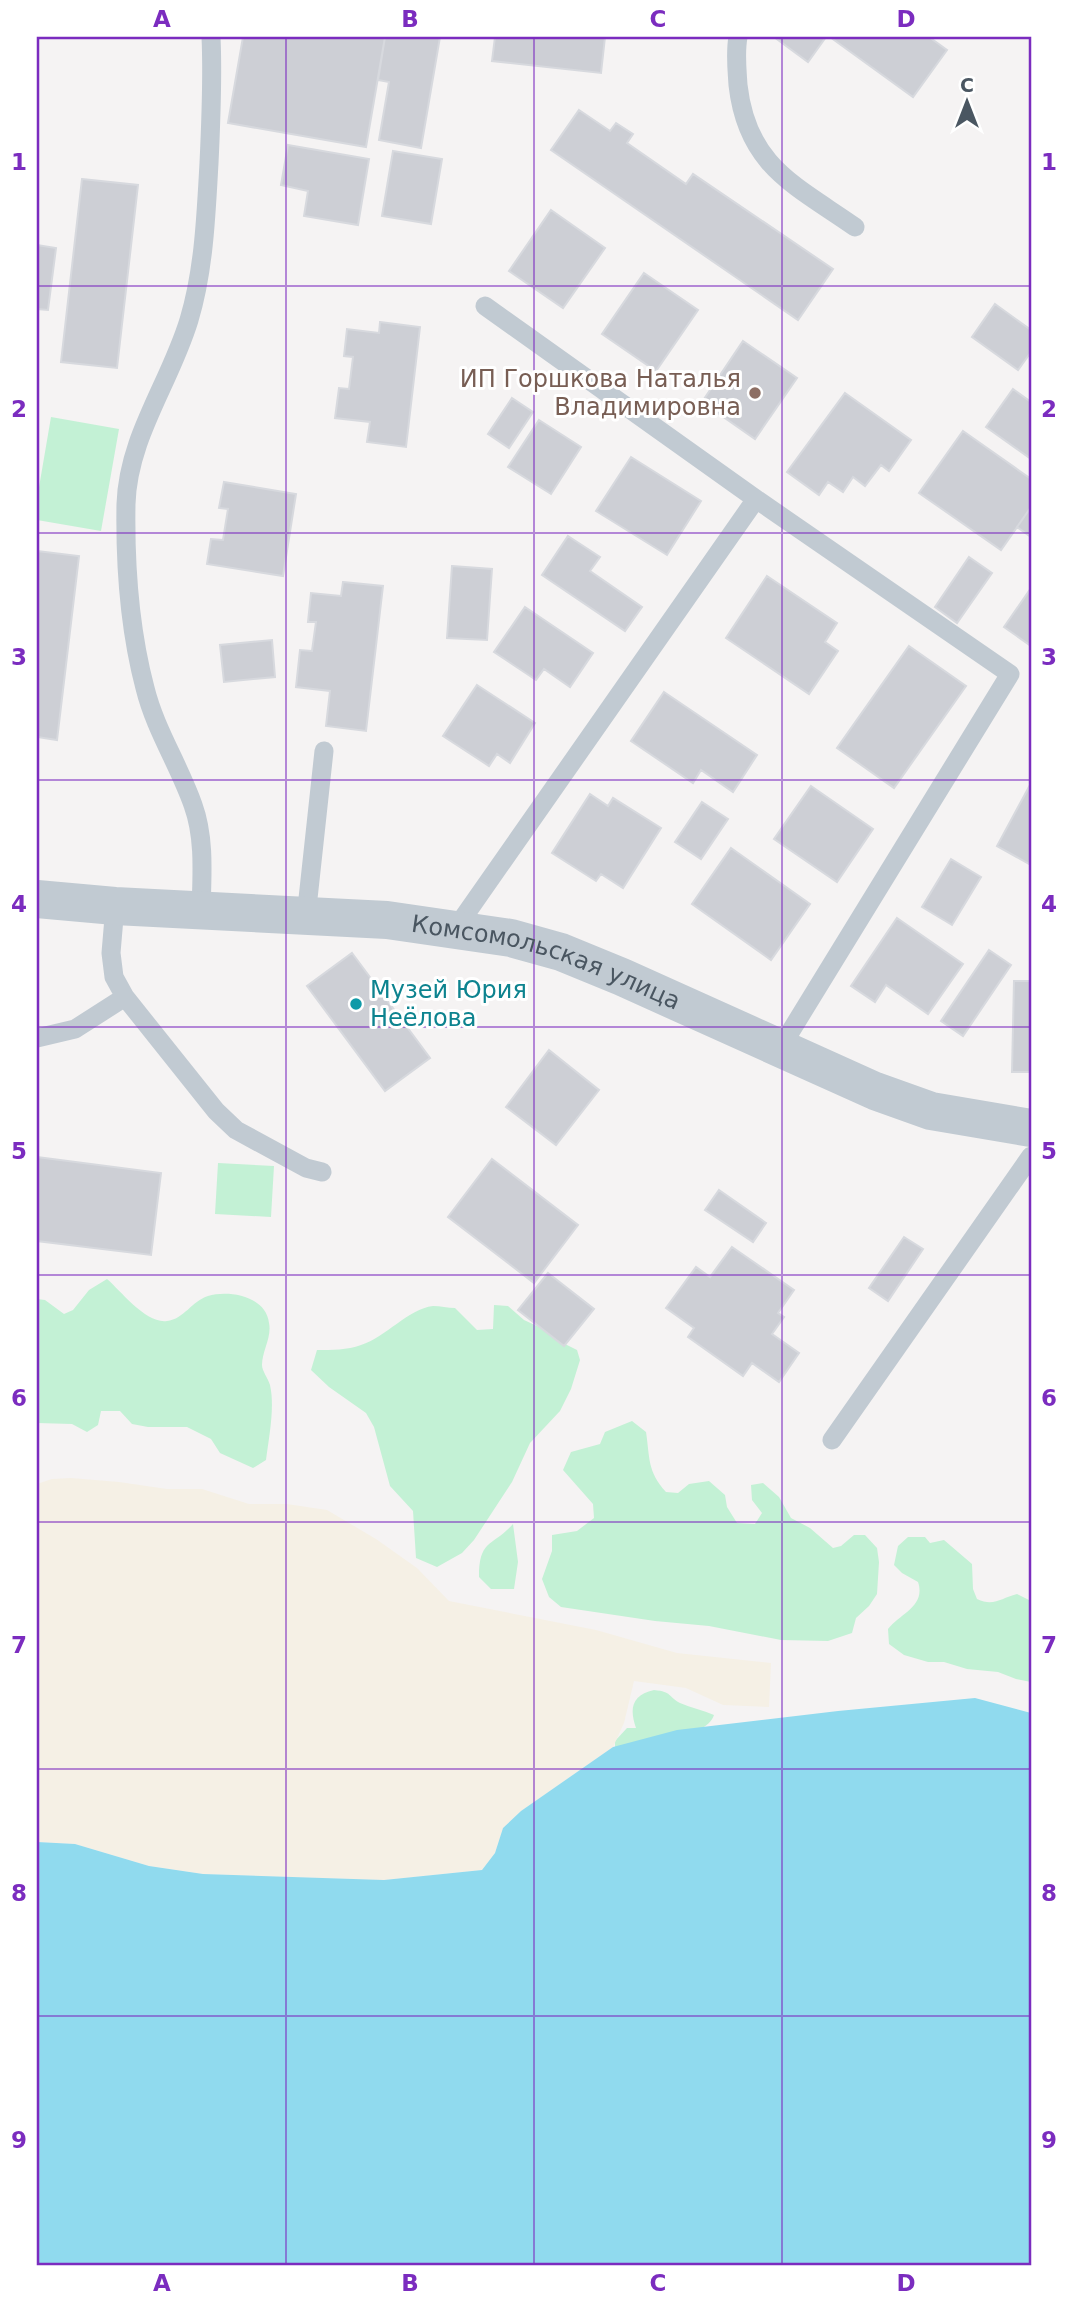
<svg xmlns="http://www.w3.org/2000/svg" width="1068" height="2302" font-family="'DejaVu Sans',sans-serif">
  <rect width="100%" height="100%" fill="#f5f3f3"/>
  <path fill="#c3f1d5" d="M51,417l68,12 -18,102 -64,-11v-21z
    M218,1163l56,3 -3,51 -56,-3z
    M107,1279c14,12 39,45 60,42 17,-2 25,-20 41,-25 21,-6 58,0 61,27 3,14 -7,28 -7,42 0,6 6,13 8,20 5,22 -1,52 -4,75l-13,8 -33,-15 -9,-14 -24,-12h-39l-16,-3 -12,-13h-19l-3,14 -11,7 -15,-8 -35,-1v-124l8,1 19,14 9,-4 16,-20z
    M494,1305l14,1 16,14 26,12 11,10 16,8 3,10 -9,29 -11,22 -30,32 -18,39 -38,58 -12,13 -25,14 -21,-9 -3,-47 -23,-25 -16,-59 -8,-14 -37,-26 -18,-17 6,-20c15,0 30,0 44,-5 25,-8 47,-36 72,-39 7,0 15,2 22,2l22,22 16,-1z
    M632,1421l14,11c4,26 1,39 20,60l12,1 11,-9 20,-3 16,14 2,12 10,16 18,1 7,-11 -10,-13 -1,-15 12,-2 16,14 12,21 19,10 23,20 8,-2 13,-11h11l12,13 2,14 -2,32 -8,12 -13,12 -4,15 -24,8 -47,-1 -72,-14 -54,-5 -94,-14 -12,-10 -7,-18 10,-28v-16l25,-4 17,-13 -1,-14 -30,-34 8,-18 29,-8 5,-12z
    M513,1524l5,38 -4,27h-23l-12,-12c0,-38 13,-30 34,-53z
    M908,1537h17l5,6 14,-3 28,24 1,25 4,10c17,8 24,-1 40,-5l14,7v81l-15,-3 -18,-7 -31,-3 -23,-7h-16l-24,-7 -15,-11 -1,-15c13,-16 38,-23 30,-47l-16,-9 -8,-8 4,-19z
    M654,1690c19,2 13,6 26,13 11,5 23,7 34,12 -8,25 -75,30 -99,34v-8l12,-13h9c-7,-20 -4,-33 18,-38z"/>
  <path fill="#f5f0e5" d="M71,1478l48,4 48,7h35l47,15h38l40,6 49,29 41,29 32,33 147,29 81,23 94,10 -2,44 -46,-2 -37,-17 -52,-7 -10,42 -11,24 -92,64 -18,17 -8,25 -13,17 -98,10 -181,-6 -54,-8 -74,-22 -38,-2v-358l15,-5z"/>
  <path fill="#90daee" d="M975,1698l56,15v552h-994v-423l38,2 74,22 54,8 181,6 98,-10 13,-17 8,-25 18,-17 92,-64 64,-17 161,-19z"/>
  <path fill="#cdcfd5" stroke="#d7d9de" stroke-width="2" d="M243,37h142l-19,110 -138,-24z
    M385,37h55l-19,111 -42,-8 10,-58 -11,-2z
    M495,37h110l-4,36 -109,-12z
    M774,37h52l-18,25z
    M830,37h99l18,13 -34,47z
    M579,110l31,21 6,-8 17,11 -6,9 59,41 7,-10 140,95 -35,51 -247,-170z
    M288,145l81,14 -11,66 -54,-9 4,-25 -27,-6z
    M393,151l49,8 -11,65 -49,-8z
    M82,179l56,6 -21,183 -56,-6z
    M551,210l54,38 -42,60 -54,-37z
    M37,245l19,3 -8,62 -11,-1z
    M644,273l54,37 -42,61 -54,-37z
    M995,304l36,26v22l-13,18 -46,-33z
    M380,322l40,5 -14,120 -39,-5 3,-20 -35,-4 4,-30 10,1 4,-32 -9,-1 3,-27 32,4z
    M743,341l54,37 -42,61 -53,-37z
    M1013,389l18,13v57l-45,-32z
    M845,393l66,47 -22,31 -8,-6 -16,21 -12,-9 -10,15 -15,-10 -9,13 -32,-23z
    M512,398l21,14 -24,36 -21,-14z
    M539,420l42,27 -30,47 -43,-27z
    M963,431l68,48v28l-30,43 -82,-57z
    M631,457l70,44 -34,54 -71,-44z
    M224,482l72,12 -13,82 -76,-12 4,-25 12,1 5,-31 -9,-1z
    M1031,507v30l-14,-10z
    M568,536l32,21 -10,14 52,36 -17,24 -83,-56z
    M37,551l42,5 -22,184 -20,-3z
    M969,557l23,16 -35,50 -22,-16z
    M452,566l40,3 -5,71 -40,-2z
    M767,576l70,47 -12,19 13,9 -29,43 -83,-56z
    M343,582l40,4 -17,145 -40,-5 4,-35 -34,-4 4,-37 12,1 4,-29h-8l3,-29 30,3z
    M1031,588v58l-27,-19z
    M525,607l68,46 -23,34 -26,-18 -8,11 -42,-28z
    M272,640l3,37 -51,5 -4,-37z
    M909,646l57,40 -72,102 -57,-40z
    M477,685l58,38 -25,40 -13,-9 -8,12 -46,-30z
    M664,692l93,63 -24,37 -32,-22 -8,13 -62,-42z
    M1030,785l1,1v79l-34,-19z
    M811,786l62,43 -36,53 -63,-43z
    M590,794l18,12 5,-8 48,30 -38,60 -22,-14 -5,7 -44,-28z
    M702,802l26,17 -27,40 -26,-17z
    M731,848l79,56 -39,56 -79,-56z
    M951,859l30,18 -29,48 -30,-18z
    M897,918l66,46 -35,50 -42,-29 -11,17 -24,-16z
    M989,950l22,15 -48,71 -22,-15z
    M352,953l78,105 -45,33 -78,-105z
    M1014,981h17v91h-19z
    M549,1050l50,40 -43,55 -50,-38z
    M37,1157l124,16 -10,82 -114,-14z
    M492,1159l86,66 -44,58 -86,-66z
    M719,1190l47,33 -13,19 -48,-32z
    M904,1237l19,12 -35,52 -19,-13z
    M732,1247l62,43 -16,23 6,4 -12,17 27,19 -20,29 -27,-19 -9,13 -55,-39 6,-9 -28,-20 30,-41 14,10z
    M548,1273l46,36 -30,37 -46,-36z"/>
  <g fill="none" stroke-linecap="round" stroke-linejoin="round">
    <path stroke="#c1cad2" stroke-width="19" d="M738,37c-3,16 -1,31 0,48 9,81 57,100 117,142
      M756,499l254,175 -229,373
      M115,906l-4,47 3,24 11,20 91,114 20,19 70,38 16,4
      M201,910c1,-35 4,-72 -8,-105 -14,-40 -38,-76 -48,-117 -15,-57 -20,-125 -19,-184 2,-67 44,-121 63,-184 15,-50 17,-104 20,-157 2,-42 4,-84 2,-126
      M306,917l18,-166
      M456,928l300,-429 -271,-193
      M37,1038l38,-9 50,-32
      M832,1440l199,-284"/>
    <path stroke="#c1cad2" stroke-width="38" id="s1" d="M37,899l78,7 272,14 124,18 50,14 61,25 253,114 56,20 100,17"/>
  </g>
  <path fill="none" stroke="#7b2cbf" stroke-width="2" stroke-opacity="0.55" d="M286,37v2228M534,37v2228M782,37v2228M37,286h994M37,533h994M37,780h994M37,1027h994M37,1275h994M37,1522h994M37,1769h994M37,2016h994"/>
  <circle fill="#8d6e63" stroke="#fff" stroke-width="2.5" cx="755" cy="393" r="7"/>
  <circle fill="#0f9aa8" stroke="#fff" stroke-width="2.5" cx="356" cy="1004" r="7"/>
  <g text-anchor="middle" stroke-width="6" stroke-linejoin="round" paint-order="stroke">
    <g font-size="24" fill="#785e54" stroke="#fff" text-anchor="end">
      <text x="741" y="387">ИП Горшкова Наталья<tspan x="741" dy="28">Владимировна</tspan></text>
    </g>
    <g font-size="24" fill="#4a5661" stroke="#fff">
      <text dy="8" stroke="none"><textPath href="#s1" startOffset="516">Комсомольская улица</textPath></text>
    </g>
    <g font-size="24" fill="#0d838f" stroke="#fff" text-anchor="start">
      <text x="370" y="998">Музей Юрия<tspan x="370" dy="28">Неёлова</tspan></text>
    </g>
  </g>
  <rect width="1068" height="2302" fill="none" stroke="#ffffff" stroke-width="77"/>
  <g transform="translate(967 102)" stroke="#ffffff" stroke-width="5" paint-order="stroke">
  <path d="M0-5L12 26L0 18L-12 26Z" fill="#4a5661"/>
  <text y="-10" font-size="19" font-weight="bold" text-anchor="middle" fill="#4a5661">С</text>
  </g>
  <rect x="38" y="38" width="992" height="2226" fill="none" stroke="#7b2cbf" stroke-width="2.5"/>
  <g font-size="23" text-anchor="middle" font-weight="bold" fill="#7b2cbf">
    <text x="162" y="27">A</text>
    <text x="410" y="27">B</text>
    <text x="658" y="27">C</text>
    <text x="906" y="27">D</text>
    <text x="19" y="170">1</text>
    <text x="1049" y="170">1</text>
    <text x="19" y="417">2</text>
    <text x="1049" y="417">2</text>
    <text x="19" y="665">3</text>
    <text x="1049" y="665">3</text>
    <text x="19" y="912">4</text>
    <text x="1049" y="912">4</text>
    <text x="19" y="1159">5</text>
    <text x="1049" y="1159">5</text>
    <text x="19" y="1406">6</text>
    <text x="1049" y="1406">6</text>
    <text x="19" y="1653">7</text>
    <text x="1049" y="1653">7</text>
    <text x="19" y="1901">8</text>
    <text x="1049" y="1901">8</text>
    <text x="19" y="2148">9</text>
    <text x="1049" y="2148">9</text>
    <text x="162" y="2291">A</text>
    <text x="410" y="2291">B</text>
    <text x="658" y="2291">C</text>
    <text x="906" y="2291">D</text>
  </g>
</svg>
